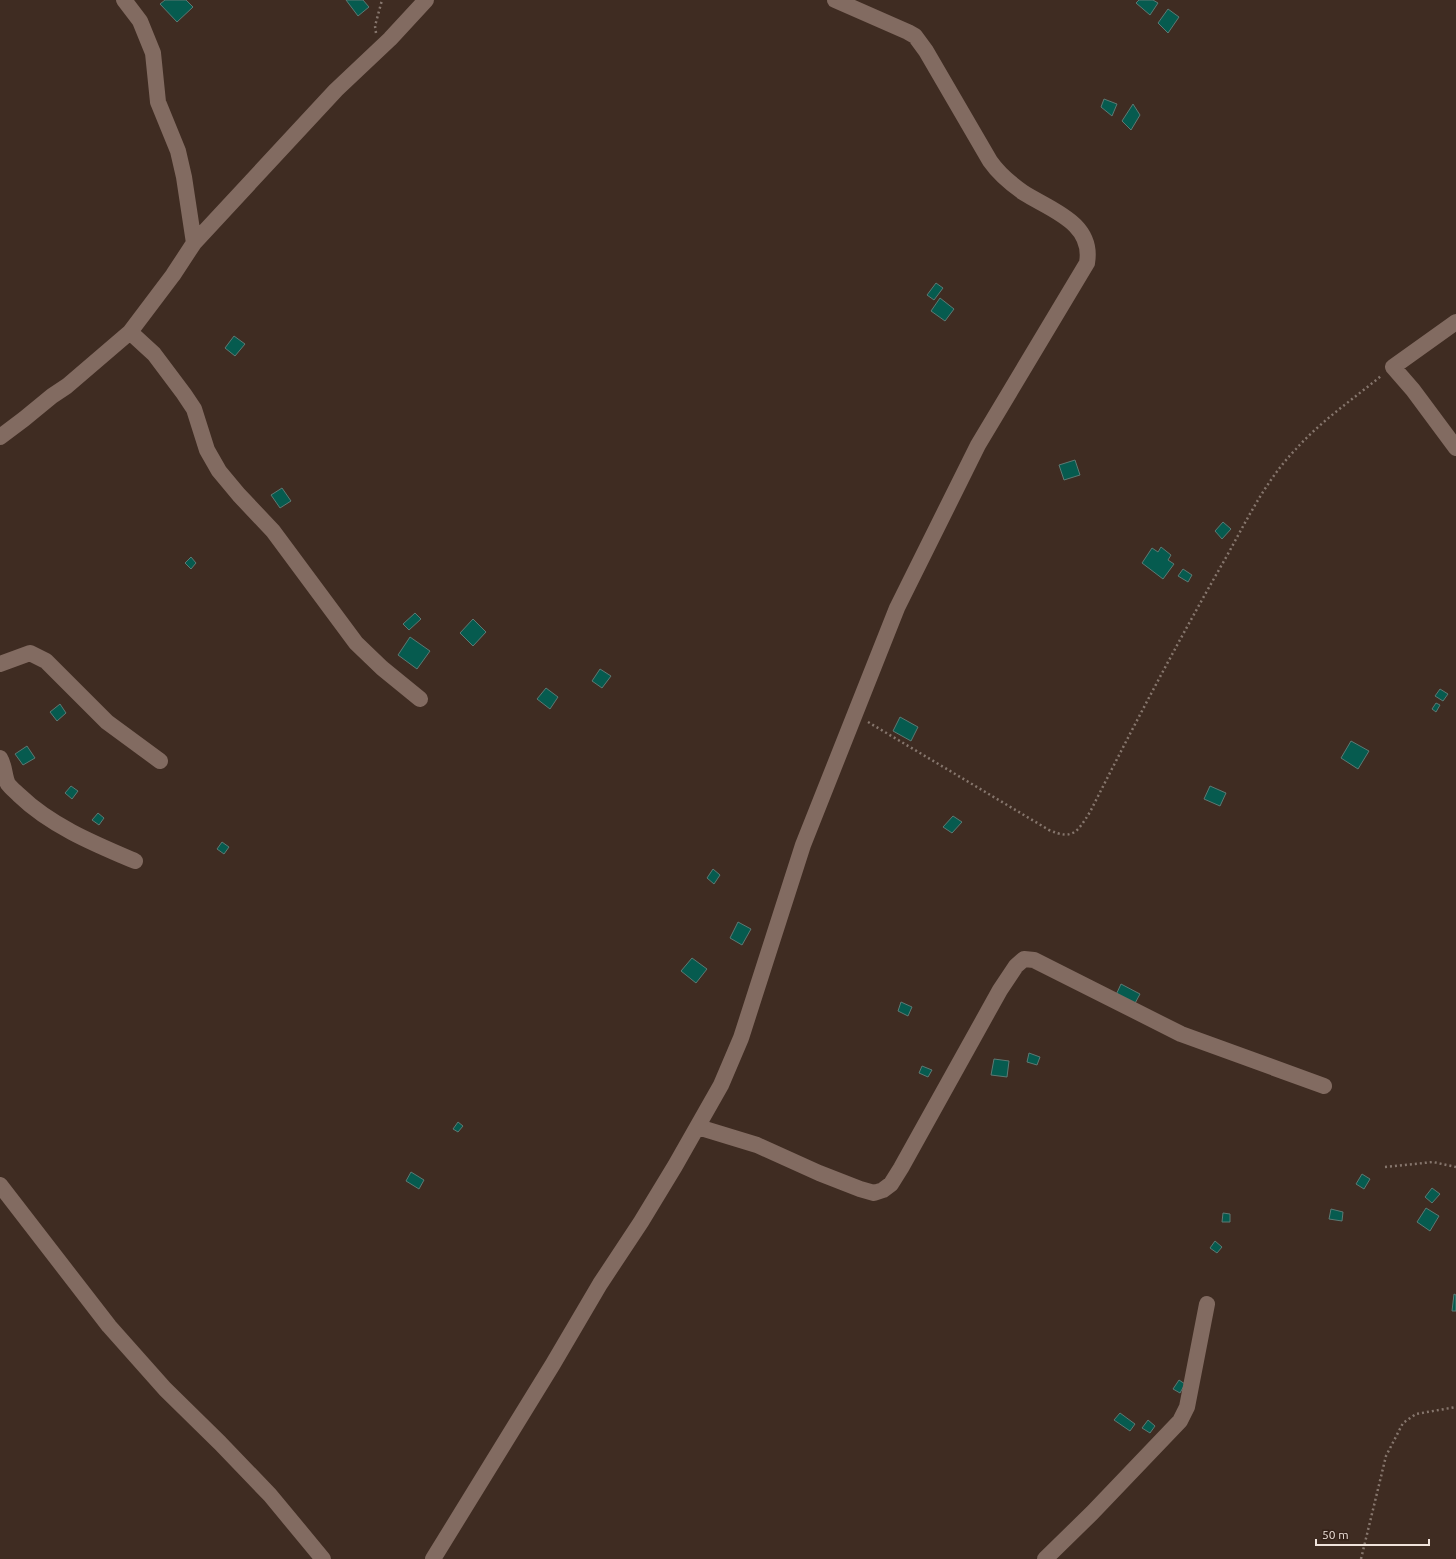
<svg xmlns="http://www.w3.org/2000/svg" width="1456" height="1559" font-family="Ubuntu,sans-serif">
  <rect width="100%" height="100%" fill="#3f2c22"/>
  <path fill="#065b4f" stroke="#5d7973" d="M165,0h21l7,7 -16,15 -17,-18z
    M346,0h17l6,7 -11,9z
    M1139,0h14l5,3 -8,12 -14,-12z
    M1168,9l11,8 -11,16 -10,-10z
    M1104,99l13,5 -5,12 -11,-9z
    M1133,104l7,11 -9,15 -9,-9z
    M936,283l7,5 -9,12 -7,-5z
    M940,298l14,11 -9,12 -14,-10z
    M234,336l11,8 -10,12 -10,-8z
    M1075,460l5,15 -16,5 -5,-15z
    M282,488l9,13 -11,7 -9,-13z
    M1223,522l8,7 -9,10 -7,-8z
    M1161,547l10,8 -3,5 6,4 -11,15 -21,-16 10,-15 6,4z
    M191,557l5,6 -5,6 -6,-6z
    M1183,569l9,6 -4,7 -10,-6z
    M415,613l6,6 -12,11 -6,-6z
    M473,619l13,13 -13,14 -13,-13z
    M410,637l20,14 -13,18 -19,-14z
    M600,669l11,7 -9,12 -10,-7z
    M546,688l12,9 -8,12 -13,-10z
    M1440,689l8,5 -5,7 -8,-5z
    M1436,703l4,2 -4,7 -4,-3z
    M60,704l6,9 -9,8 -7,-9z
    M900,717l18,10 -7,14 -18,-10z
    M1351,741l18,10 -11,18 -17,-11z
    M27,746l8,12 -12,7 -8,-11z
    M71,786l7,5 -6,8 -7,-6z
    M1210,786l16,7 -6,13 -16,-7z
    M98,813l6,5 -5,7 -7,-5z
    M953,816l9,6 -10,11 -9,-6z
    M222,842l7,5 -5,7 -7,-5z
    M713,869l7,6 -6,9 -7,-6z
    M738,922l13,7 -9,16 -12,-7z
    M692,958l15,11 -11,14 -15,-12z
    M1121,984l19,10 -7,13 -18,-10z
    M901,1002l11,5 -4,9 -10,-5z
    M1029,1053l11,4 -3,8 -10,-3z
    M994,1059l15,2 -2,16 -16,-2z
    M922,1066l10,4 -4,7 -9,-4z
    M458,1122l5,4 -5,6 -5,-3z
    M411,1172l13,8 -5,9 -13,-8z
    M1362,1174l8,5 -6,10 -8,-5z
    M1432,1188l8,6 -8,9 -7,-6z
    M1426,1208l13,8 -9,15 -13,-9z
    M1331,1209l12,3 -1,9 -13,-2z
    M1223,1213l7,1v8h-8z
    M1215,1241l7,6 -5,6 -7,-5z
    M1454,1294l2,1v16h-4z
    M1179,1380l6,4 -5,9 -7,-4z
    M1120,1413l15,11 -5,7 -16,-11z
    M1148,1420l7,6 -5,7 -8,-5z"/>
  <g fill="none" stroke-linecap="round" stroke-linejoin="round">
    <path stroke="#86766d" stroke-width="2.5" stroke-dasharray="2 3" stroke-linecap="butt" d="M376,33l-1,-7 7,-26
      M868,722l181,108c24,11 29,1 41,-18 43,-85 87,-169 134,-251 22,-39 41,-80 72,-112 25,-28 56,-49 85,-73
      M1385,1167l48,-5 23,5
      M1361,1559l25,-103 17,-33 13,-9 40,-7"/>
    <path stroke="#826b61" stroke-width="16" d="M124,0l16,21 13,32 5,49 20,49 6,26 10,66
      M1456,322l-63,45 20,23 43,58
      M130,332l24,22 30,40 10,15 13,41 12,21 20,24 34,36 83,112 26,25 38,31
      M0,437l24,-18 28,-23 15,-10 63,-54 43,-57 21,-32 142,-153 54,-51 36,-39
      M0,664l30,-11 16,8 61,61 53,39
      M0,758c5,8 4,18 8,26 3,4 8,8 11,11 32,31 76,49 116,66
      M698,1127l59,18 62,28 41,16 14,4 9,-3 8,-6 10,-16 99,-178 16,-24 8,-7 10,1 147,74 143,52
      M0,1185l109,141 56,63 55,54 50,52 53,64
      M433,1559l120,-195 47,-80 41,-62 34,-56 46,-81 20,-47 62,-193 94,-237 81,-163 109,-182c7,-40 -36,-53 -63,-70 -13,-9 -25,-19 -34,-32l-64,-110 -11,-15 -7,-4 -73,-32
      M1045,1559l47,-46 88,-92 7,-14 20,-103"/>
  </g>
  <path d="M1316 1539v6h113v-6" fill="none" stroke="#f0e3dc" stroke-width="2"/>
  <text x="1322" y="1539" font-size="12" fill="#f0e3dc" stroke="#352219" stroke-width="3" paint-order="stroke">50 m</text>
</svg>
